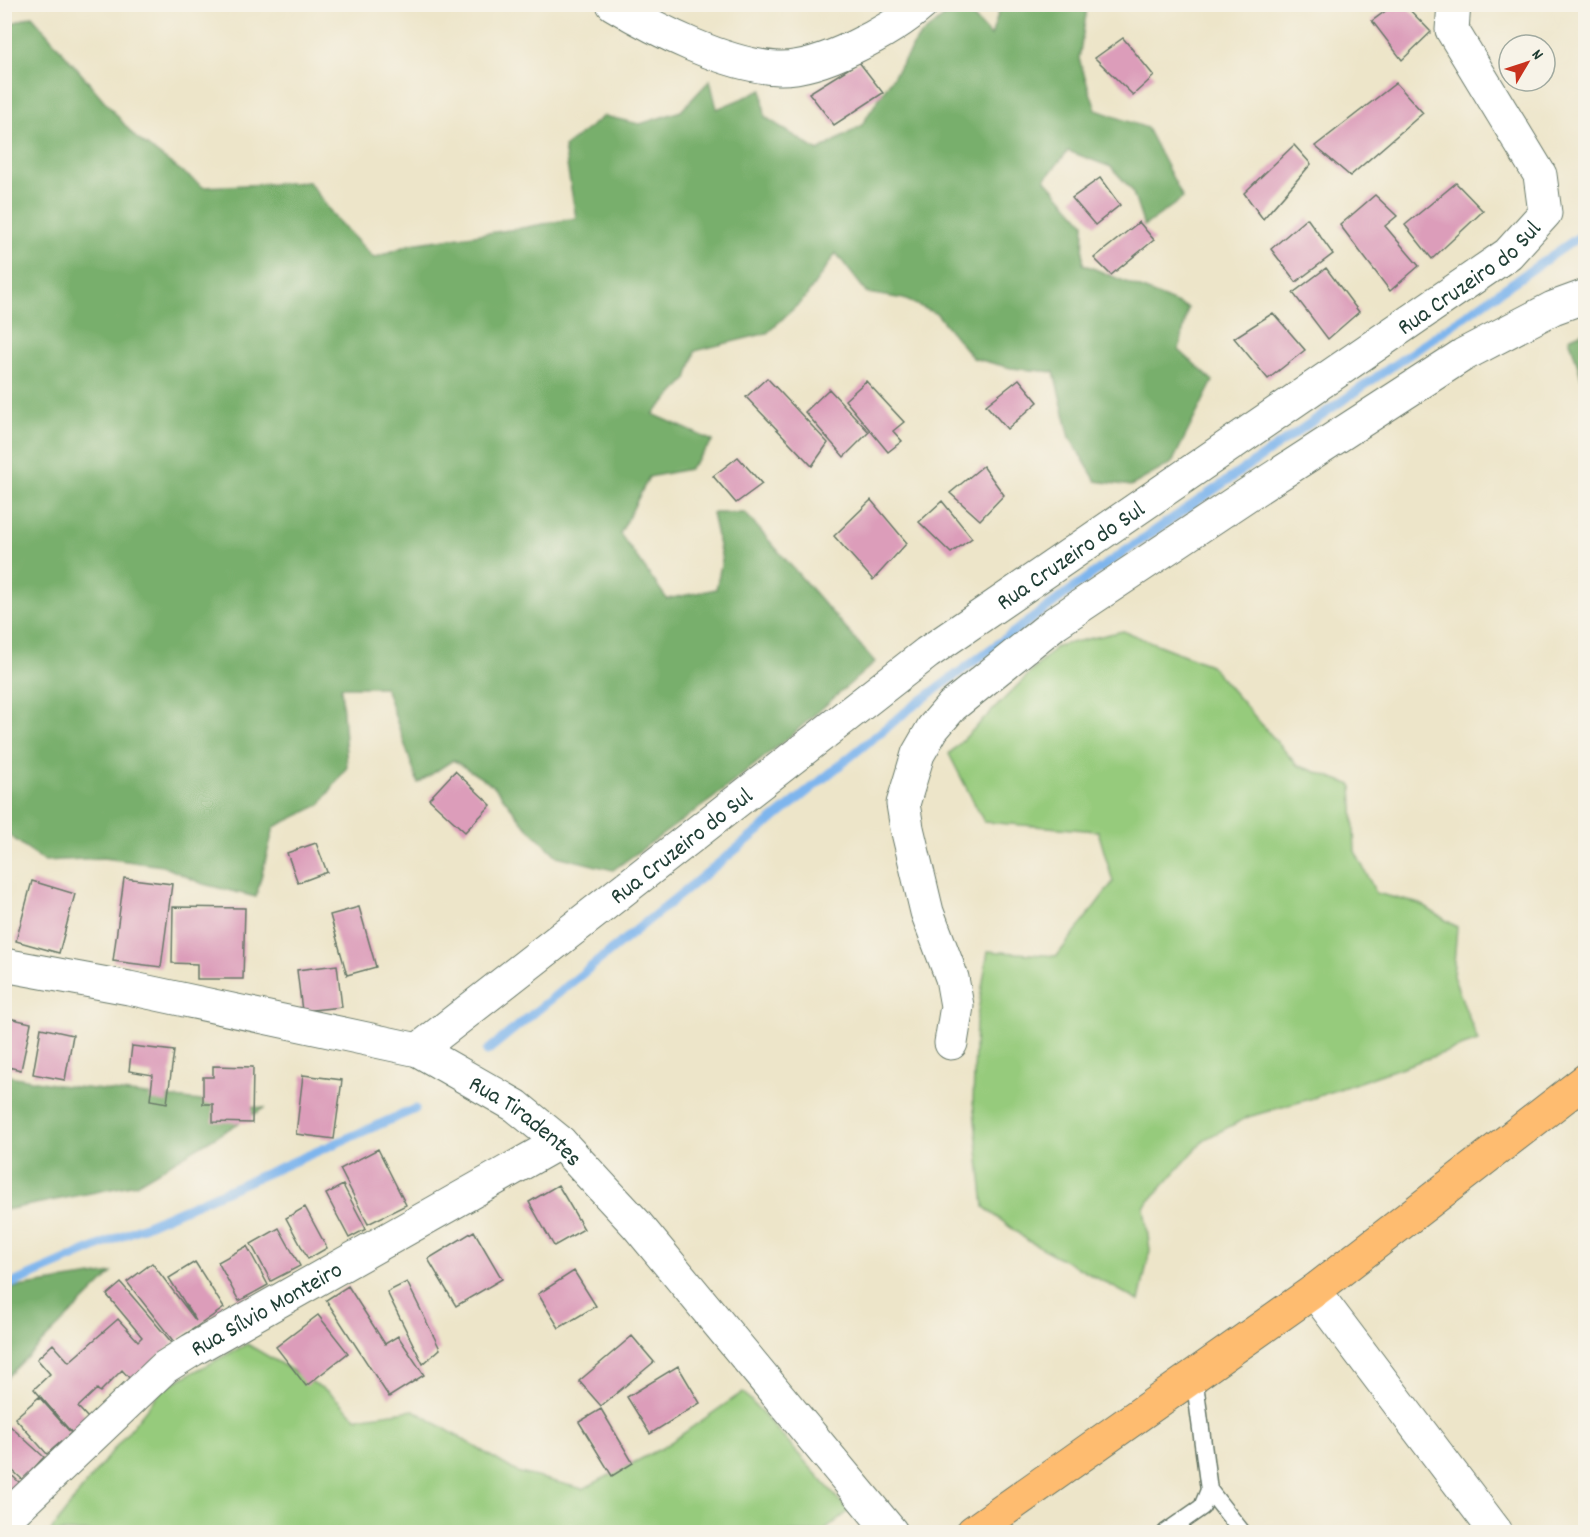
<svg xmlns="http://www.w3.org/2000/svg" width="1590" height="1537" font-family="Dekko,sans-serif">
  <rect width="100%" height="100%" fill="#f7f3e8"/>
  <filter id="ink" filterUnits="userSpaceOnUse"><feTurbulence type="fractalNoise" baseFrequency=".0167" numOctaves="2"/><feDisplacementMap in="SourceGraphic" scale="12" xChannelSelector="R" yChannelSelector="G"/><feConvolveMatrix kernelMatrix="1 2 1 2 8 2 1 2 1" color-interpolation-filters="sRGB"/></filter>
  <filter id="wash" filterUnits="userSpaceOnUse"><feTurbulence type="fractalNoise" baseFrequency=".008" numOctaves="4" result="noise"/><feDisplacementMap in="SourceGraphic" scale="24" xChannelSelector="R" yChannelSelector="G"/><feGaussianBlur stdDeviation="1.35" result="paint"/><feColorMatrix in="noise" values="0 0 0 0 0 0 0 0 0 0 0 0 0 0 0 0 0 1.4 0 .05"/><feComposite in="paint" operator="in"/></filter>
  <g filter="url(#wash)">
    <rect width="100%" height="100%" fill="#ede5c9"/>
    <path fill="#96cb7c" stroke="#5a8458" stroke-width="1.5" d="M1123,631l87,34 87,100 55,20 3,66 21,42 44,11 37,23 -4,49 25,65 -168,58 -62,18 -43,22 -61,68 6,43 -11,51 -112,-61 -43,-33 -11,-106 3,-78 12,-72 69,5 56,-74 -15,-51 -114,-9 -35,-68 108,-108z
      M247,1344l82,48 28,26 57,-8 103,62 66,17 79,-41 81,-56 106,119 -26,21h-773l36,-48 77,-96z"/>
    <path fill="#78af6c" stroke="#4c7650" stroke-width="1.5" d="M959,4l3,1 29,31 10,-31 77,-1 9,4 -8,51 17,51 51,18 36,70 -39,28 -12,-36 -21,-23 -43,-16 -23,28 39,44 -1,41 105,44 -9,42 34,31 -41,82 -41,23 -35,-5 -26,-43 -16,-66 -43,-4 -38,-10 -36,-44 -33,-15 -37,-6 -31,-40 -31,45 -38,35 -72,18 -8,28 -34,35 60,27 -24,28 -40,8 -29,57 47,65 49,-10 6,-29 -10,-47h33l130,149 -87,76 -76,61 -99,71 -56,-14 -32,-31 -31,-39 -41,-26 -35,23 -33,-96h-44l6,80 -27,38 -46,22 -18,70 -53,-13 -40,-18 -59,-8 -60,3 -39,-29v-806l27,-10 103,121 68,50 106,-5 27,37 38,39 37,-14 105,-15 60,-11 -12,-71 40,-31 36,8 41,-13 29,-31 7,29 45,-19 3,27 53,34 43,-25 58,-89z
      M1585,331v58l-16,-51z
      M4,1075l54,10 206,23 -128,76 -131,26z
      M112,1273l-107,106v-90z"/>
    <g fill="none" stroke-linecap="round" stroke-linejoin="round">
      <path stroke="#7eb5ed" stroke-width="9" d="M487,1051l421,-341 190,-140 488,-338
        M4,1287l411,-178"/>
    </g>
    <g id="blocks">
      <path fill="#dc9dba" d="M1395,4h9l27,28 -29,28 -30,-39z
        M1123,38l31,38 -21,19 -38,-37z
        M859,62l24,31 -49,32 -25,-32z
        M1396,83l27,30 -73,63 -35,-30z
        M1294,145l17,19 -48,55 -19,-26z
        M1100,178l20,27 -25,20 -23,-27z
        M1456,183l27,28 -51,48 -27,-34z
        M1375,195l22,21 -12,10 34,40 -29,25 -50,-66z
        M1307,218l26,36 -37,28 -25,-33z
        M1139,222l15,18 -43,35 -17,-17z
        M1326,268l33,44 -31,27 -35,-46z
        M1273,313l32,37 -37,29 -34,-41z
        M767,378l61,65 -16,23 -66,-69z
        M1019,379l19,23 -31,27 -21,-24z
        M866,381l38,41 -11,9 9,10 -14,11 -43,-52z
        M829,389l40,43 -25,25 -39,-45z
        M738,457l24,27 -26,19 -23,-27z
        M983,466l21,29 -24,25 -30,-27z
        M871,500l36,43 -34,37 -39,-44z
        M942,501l30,37 -21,15 -32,-31z
        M455,771l36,34 -26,27 -36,-33z
        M316,843l11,29 -29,11 -11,-30z
        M124,878l48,6 -11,83 -48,-6z
        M32,881l43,13 -16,59 -43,-12z
        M173,907l72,1 -2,71h-46v-15l-25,-1z
        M359,907l17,60 -29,8 -17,-60z
        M337,965l5,42 -40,4 -5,-41z
        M4,1017l27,6 -10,47 -17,-4z
        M41,1028l32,7 -8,45 -32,-6z
        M132,1046l42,5 -7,52 -17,-3 3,-25 -24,-4z
        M213,1066l40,1 -1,56 -39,-1v-18h-10v-27h10z
        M303,1075l39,5 -8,59 -38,-5z
        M378,1149l28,56 -38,19 -28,-55z
        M343,1185l23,44 -17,9 -23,-44z
        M558,1185l26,44 -30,17 -25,-44z
        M305,1207l22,41 -19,11 -22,-41z
        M279,1228l21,38 -29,15 -20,-37z
        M474,1231l28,48 -46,27 -28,-47z
        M247,1246l21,39 -29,16 -21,-39z
        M195,1262l29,46 -50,34 -47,-60 25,-19 44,58 -27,-43z
        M574,1271l22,35 -37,22 -21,-34z
        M407,1282l33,67 -17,15 -36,-72z
        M121,1283l52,61 -42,36 -9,-10 -22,22 -3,-3 -19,18 10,11 -16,15 -38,-44 16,-15 -13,-15 16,-15 16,18 49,-43 20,22 4,-4 -35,-42z
        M348,1286l37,58 13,-8 26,39 -35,22 -63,-97z
        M318,1315l30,38 -42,33 -30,-39z
        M632,1336l22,26 -53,44 -22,-25z
        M678,1366l22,37 -50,31 -23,-37z
        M39,1397l32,36 -24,21 -32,-36z
        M601,1409l32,54 -21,13 -33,-54z
        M9,1425l35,32 -21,23 -19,-17v-34z
        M4,1468l16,15 -16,16z"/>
    </g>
  </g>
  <g filter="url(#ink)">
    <use href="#blocks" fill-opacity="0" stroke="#677868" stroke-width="1.5"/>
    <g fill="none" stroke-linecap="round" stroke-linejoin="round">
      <defs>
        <path id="lane" d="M1209,1490l33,42
          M1166,1532l36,-25 7,-17 -15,-114"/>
        <g id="street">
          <path d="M613,4c43,26 114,62 165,64 42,2 113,-37 144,-64"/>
          <path id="s1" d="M4,965l125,23 289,62 98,56 44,36 77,83 254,307"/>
          <path d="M951,1043l6,-37 -5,-28 -25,-66 -20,-84 -4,-24 15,-50 15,-26 19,-22 103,-83 192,-128 216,-140 90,-47 33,-12"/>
          <path id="s2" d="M418,1050l509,-397 581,-399 37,-41 -5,-38 -88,-145 2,-26"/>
          <path d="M1314,1291l182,241"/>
          <path id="s3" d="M4,1520l161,-153 27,-17 368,-208"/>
        </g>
        <path id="primary" d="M973,1532l341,-241 272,-211"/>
      </defs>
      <use href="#lane" stroke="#677868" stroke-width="19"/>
      <use href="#street" stroke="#677868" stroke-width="35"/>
      <use href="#primary" stroke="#677868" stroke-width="35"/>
      <use href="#lane" stroke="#fff" stroke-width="16"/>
      <use href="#street" stroke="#fff" stroke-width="33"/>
      <use href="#primary" stroke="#febc70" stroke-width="33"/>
    </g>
  </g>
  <g text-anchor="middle" stroke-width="4.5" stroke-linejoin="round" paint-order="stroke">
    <g font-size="24" fill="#1f3d34" stroke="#f7f3e8">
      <text dy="8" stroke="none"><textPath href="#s2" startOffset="1305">Rua Cruzeiro do Sul</textPath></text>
      <text dy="8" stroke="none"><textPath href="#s2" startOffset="819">Rua Cruzeiro do Sul</textPath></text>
      <text dy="8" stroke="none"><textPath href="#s2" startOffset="333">Rua Cruzeiro do Sul</textPath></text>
      <text dy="8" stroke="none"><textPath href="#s1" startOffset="552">Rua Tiradentes</textPath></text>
      <text dy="8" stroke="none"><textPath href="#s3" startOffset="339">Rua Sílvio Monteiro</textPath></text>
    </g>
  </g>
  <rect width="1590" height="1537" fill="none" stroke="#f7f3e8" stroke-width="24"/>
  <g transform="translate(1527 63) rotate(51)"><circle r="28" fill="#f7f3e8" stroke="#a1aaa0" stroke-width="1.5"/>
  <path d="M0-4.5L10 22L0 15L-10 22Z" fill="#c8321e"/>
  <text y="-9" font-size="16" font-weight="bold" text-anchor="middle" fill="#1f3d34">N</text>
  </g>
</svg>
